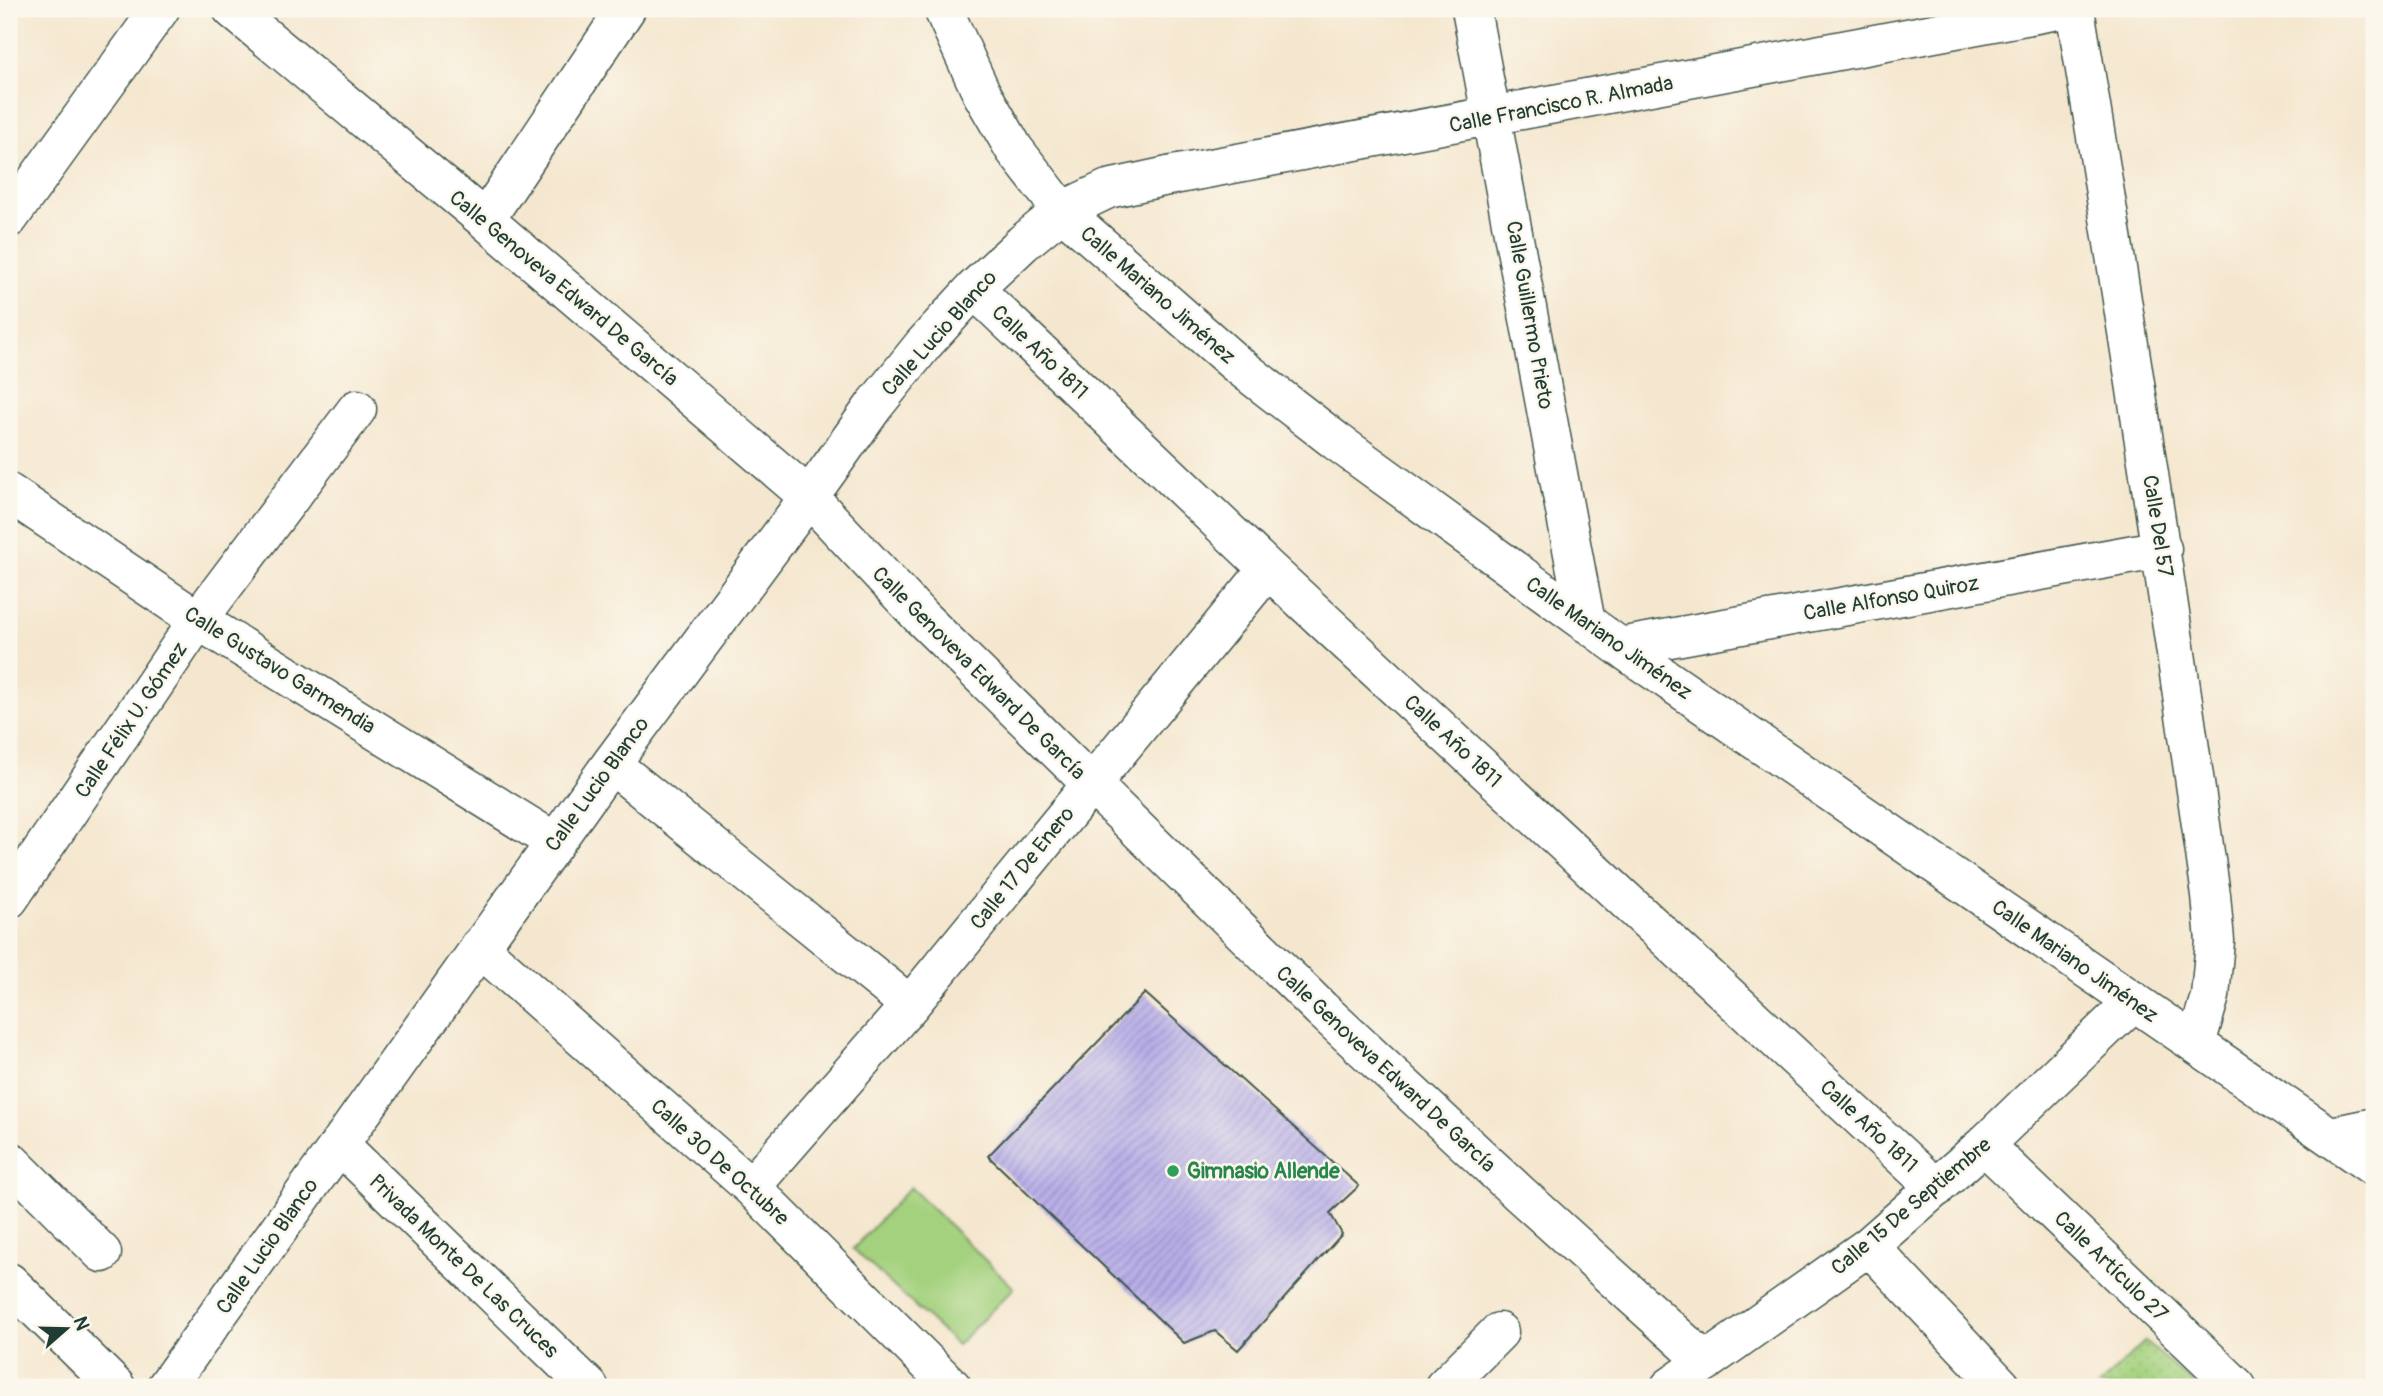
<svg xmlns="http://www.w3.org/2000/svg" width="2383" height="1396" font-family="Pangolin,sans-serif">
  <defs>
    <pattern id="park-dots" width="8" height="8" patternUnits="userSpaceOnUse" patternTransform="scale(1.75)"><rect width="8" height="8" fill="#a4d17e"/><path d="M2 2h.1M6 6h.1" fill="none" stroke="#8db46e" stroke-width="1.8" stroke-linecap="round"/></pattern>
    <pattern id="building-hatch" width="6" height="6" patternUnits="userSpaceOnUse" patternTransform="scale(1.75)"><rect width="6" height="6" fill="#b7aee9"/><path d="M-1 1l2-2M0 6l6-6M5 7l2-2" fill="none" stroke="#948fbe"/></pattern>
  </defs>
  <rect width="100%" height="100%" fill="#fbf7ec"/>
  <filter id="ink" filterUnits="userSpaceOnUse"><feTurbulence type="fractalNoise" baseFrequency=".0143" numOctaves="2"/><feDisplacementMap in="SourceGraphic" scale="14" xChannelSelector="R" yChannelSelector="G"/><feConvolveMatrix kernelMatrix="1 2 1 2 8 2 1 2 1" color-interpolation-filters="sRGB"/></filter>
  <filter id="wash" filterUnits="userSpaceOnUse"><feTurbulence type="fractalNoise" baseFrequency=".00686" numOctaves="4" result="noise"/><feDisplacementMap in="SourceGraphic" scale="28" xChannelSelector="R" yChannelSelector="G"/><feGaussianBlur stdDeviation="1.57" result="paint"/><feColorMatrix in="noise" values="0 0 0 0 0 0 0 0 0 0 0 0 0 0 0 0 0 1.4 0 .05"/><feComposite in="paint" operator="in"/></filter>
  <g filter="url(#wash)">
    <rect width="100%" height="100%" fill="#f5e7cf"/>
    <path fill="url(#park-dots)" stroke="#628759" stroke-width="2" d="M2145,1341l52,46h-99z"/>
    <path fill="#a4d17e" stroke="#628759" stroke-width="2" d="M910,1187l104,101 -57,57 -104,-96z"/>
    <g id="blocks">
      <path fill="url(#building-hatch)" d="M1145,993l214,193 -29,27 12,21 -104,116 -23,-19 -31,12 -196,-187z"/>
    </g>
  </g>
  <g filter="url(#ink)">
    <use href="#blocks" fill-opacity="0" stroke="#3f564b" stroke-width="2"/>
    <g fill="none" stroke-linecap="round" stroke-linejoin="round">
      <defs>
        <path id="minor" d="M232,9l253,211 324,277 112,120 400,392 200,186 185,167
          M943,9l38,83 33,57 48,62 172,151 102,79 284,206 754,520
          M1471,9l115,614
          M2075,9c49,295 94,590 136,886l4,46 -5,55 -14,48
          M9,218l151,-209
          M485,220l141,-211
          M974,289l294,280 668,619
          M9,493l189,127 357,222
          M1620,647l542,-98
          M611,764l299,241
          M9,899l189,-279 159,-211
          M479,947l272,240 201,200
          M2331,1136l43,-9
          M339,1144l250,243
          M1984,1145l253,242
          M9,1160l93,93
          M751,1187l159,-182 358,-436
          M1869,1246l133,141
          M166,1387l445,-623 198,-267 65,-91 49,-61 51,-56 49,-46 39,-32 46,-22 60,-13 895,-167
          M1444,1387l55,-55
          M1670,1387l199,-141 115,-101 150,-144"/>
        <path id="major" d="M9,1282l107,105"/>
      </defs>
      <use href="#minor" stroke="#3f564b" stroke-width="41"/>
      <use href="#major" stroke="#3f564b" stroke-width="41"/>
      <use href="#minor" stroke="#fff" stroke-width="38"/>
      <use href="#major" stroke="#fff" stroke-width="38"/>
    </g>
  </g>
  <circle fill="#2e9e5b" stroke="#fbf7ec" stroke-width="2.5" cx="1173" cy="1171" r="7"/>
  <g text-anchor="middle" stroke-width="5" stroke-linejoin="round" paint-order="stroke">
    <g font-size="21" fill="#1f3d34" stroke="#fbf7ec">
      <text transform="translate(1561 104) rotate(-11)" y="7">Calle Francisco R. Almada</text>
      <text transform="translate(564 288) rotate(40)" y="7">Calle Genoveva Edward De García</text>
      <text transform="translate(1158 295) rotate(41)" y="7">Calle Mariano Jiménez</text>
      <text transform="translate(1530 315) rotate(80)" y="7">Calle Guillermo Prieto</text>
      <text transform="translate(939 333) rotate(-48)" y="7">Calle Lucio Blanco</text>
      <text transform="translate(1040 352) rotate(44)" y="7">Calle Año 1811</text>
      <text transform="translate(2158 526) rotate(81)" y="7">Calle Del 57</text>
      <text transform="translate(1891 598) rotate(-10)" y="7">Calle Alfonso Quiroz</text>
      <text transform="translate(1609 638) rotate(35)" y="7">Calle Mariano Jiménez</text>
      <text transform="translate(280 670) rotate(32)" y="7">Calle Gustavo Garmendia</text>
      <text transform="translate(979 673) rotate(45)" y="7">Calle Genoveva Edward De García</text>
      <text transform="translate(131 720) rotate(-56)" y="7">Calle Félix U. Gómez</text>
      <text transform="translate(1453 741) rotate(43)" y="7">Calle Año 1811</text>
      <text transform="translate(597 784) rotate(-54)" y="7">Calle Lucio Blanco</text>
      <text transform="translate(1022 868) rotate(-51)" y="7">Calle 17 De Enero</text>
      <text transform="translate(2075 961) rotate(35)" y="7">Calle Mariano Jiménez</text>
      <text transform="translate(1386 1069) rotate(43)" y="7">Calle Genoveva Edward De García</text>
      <text transform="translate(1869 1126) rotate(43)" y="7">Calle Año 1811</text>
      <text transform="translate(720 1162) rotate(42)" y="7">Calle 30 De Octubre</text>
      <text transform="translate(1911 1206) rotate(-40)" y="7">Calle 15 De Septiembre</text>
      <text transform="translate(267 1246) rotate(-55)" y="7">Calle Lucio Blanco</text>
      <text transform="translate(464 1266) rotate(44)" y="7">Privada Monte De Las Cruces</text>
      <text transform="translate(2111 1266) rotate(44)" y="7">Calle Artículo 27</text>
    </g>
    <g font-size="21" font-weight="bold" fill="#27864d" stroke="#fbf7ec" text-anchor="start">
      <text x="1187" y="1178">Gimnasio Allende</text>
    </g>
  </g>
  <rect width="2383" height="1396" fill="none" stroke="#fbf7ec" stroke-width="35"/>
  <g transform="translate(66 1329) rotate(70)" stroke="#fbf7ec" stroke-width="5" paint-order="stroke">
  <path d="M0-5L12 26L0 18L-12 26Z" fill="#1f3d34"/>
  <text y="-10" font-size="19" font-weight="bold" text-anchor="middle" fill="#1f3d34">N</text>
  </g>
</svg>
